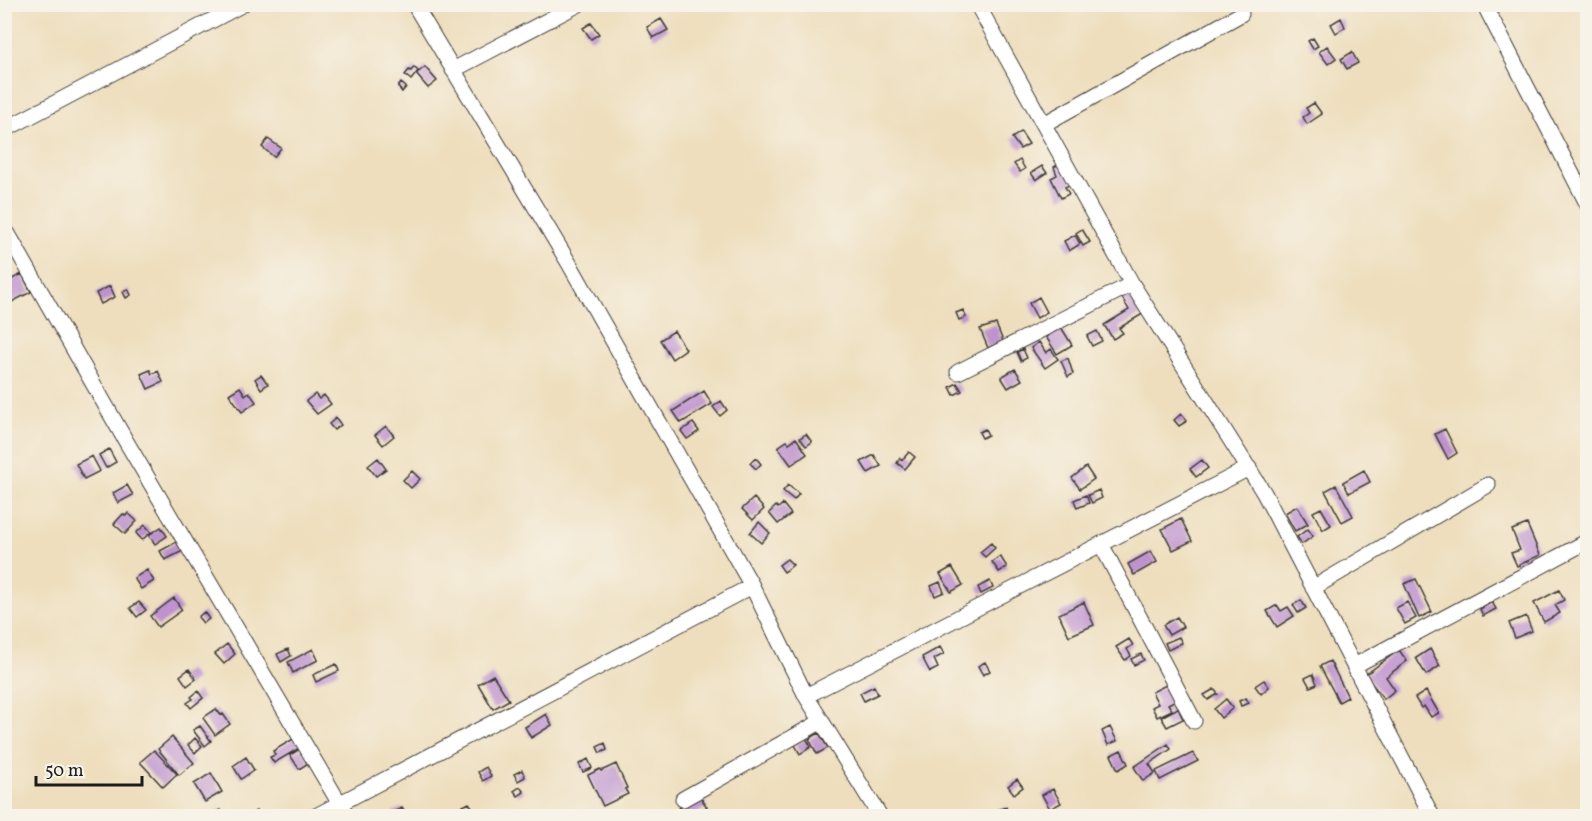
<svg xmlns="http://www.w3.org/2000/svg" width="1592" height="821" font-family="Vollkorn,serif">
  <rect width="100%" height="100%" fill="#f7f3e8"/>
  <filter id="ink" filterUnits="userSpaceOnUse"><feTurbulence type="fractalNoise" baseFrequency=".0167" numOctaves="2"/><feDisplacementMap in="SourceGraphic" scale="12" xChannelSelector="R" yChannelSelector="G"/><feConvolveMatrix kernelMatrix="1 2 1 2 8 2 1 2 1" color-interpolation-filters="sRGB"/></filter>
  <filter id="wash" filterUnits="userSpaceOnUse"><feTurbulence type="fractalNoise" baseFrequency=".008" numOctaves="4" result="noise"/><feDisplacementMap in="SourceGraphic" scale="24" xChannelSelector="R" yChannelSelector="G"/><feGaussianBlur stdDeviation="1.35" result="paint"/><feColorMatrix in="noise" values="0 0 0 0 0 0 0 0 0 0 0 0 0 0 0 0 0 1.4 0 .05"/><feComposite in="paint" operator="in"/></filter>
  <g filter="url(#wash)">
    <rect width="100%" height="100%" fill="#eedebd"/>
    <g id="blocks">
      <path fill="#bd92ce" d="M1341,18l4,9 -9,6 -5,-9z
        M661,19l7,11 -15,8 -6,-11z
        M591,23l8,11 -8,5 -8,-11z
        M1313,38l5,8 -5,3 -5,-8z
        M1327,46l9,12 -8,6 -9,-12z
        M1352,52l6,11 -11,6 -6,-10z
        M414,67l4,4 -7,9 -6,-5 4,-5 2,1z
        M425,67l12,14 -9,7 -12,-14z
        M401,83l5,4 -4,5 -4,-5z
        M1314,103l8,11 -15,10 -4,-7 6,-4 -3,-5z
        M1021,132l8,12 -9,5 -8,-11z
        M268,139l13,9 -7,9 -12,-10z
        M1020,160l5,9 -5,3 -6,-8z
        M1062,162l11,21 -8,4 4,7 -8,4 -10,-20 6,-3 -3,-8z
        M1042,166l5,7 -11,7 -5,-7z
        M1082,229l8,13 -7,4 -7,-13z
        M1075,235l5,9 -11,7 -5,-10z
        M22,274l9,18 -27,14v-23z
        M110,286l5,11 -14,7 -5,-11z
        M128,289l3,6 -5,3 -3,-6z
        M1133,289l13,23 -27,16 4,5 -10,6 -9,-14 25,-15 -8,-14z
        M1039,297l8,15 -10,6 -8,-15z
        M963,310l3,7 -7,3 -3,-7z
        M996,324l7,17 -15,7 -8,-19z
        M1061,327l11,18 -15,9 -11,-17z
        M674,331l12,18 -14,10 -12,-19z
        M1097,331l5,10 -10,5 -5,-10z
        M1039,342l7,11 5,-4 7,10 -13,9 -14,-20z
        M1023,349l4,9 -6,3 -4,-9z
        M1068,358l5,16 -5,3 -7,-16z
        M1015,369l7,11 -14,8 -7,-11z
        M150,370l2,4 6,-3 5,11 -15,7 -7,-15z
        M261,375l7,9 -7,5 -6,-10z
        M957,383l5,8 -8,4 -4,-8z
        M240,387l5,8 4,-3 7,10 -14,10 -13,-18z
        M704,391l8,13 -31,19 -8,-12z
        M315,394l4,5 5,-4 7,9 -14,10 -11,-13z
        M721,401l6,9 -7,6 -7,-9z
        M1181,414l6,7 -8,5 -5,-6z
        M336,418l5,7 -7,5 -5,-6z
        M693,423l6,8 -12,8 -6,-8z
        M386,426l8,10 -11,9 -8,-10z
        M985,429l3,6 -6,3 -3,-6z
        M1445,429l12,24 -9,6 -13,-25z
        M806,434l6,8 -6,4 -6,-8z
        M796,438l11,16 -16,11 -13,-18 9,-6 2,2z
        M109,449l7,13 -10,6 -7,-13z
        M909,452l6,5 -10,12 -8,-6 3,-5 2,2z
        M874,455l7,11 -13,7 -7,-11z
        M92,456l8,15 -16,8 -8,-15z
        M378,458l8,11 -10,7 -8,-10z
        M756,458l5,6 -5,5 -6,-6z
        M1202,460l6,8 -12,9 -6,-8z
        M1086,467l8,12 -14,10 -8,-11z
        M1364,470l6,12 -21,11 -6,-11z
        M412,471l8,8 -9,9 -8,-8z
        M127,485l6,10 -15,8 -5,-10z
        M788,485l11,9 -5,6 -11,-9z
        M1336,485l17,31 -11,6 -17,-31z
        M1099,490l3,8 -10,5 -4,-8z
        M1086,495l3,8 -12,5 -3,-8z
        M754,498l10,11 -11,11 -11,-11z
        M783,504l8,10 -13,10 -9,-11 7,-7 2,2z
        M1297,506l11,18 -13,7 -10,-18z
        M1321,508l10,17 -8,5 -10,-18z
        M128,513l9,8 -12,13 -11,-10 9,-10 3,2z
        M1181,519l11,22 -19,9 -11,-21z
        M759,522l11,11 -9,10 -11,-10z
        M1527,524l13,31 -23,11 -6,-13 9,-3 -8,-20z
        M145,525l6,7 -9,8 -6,-7z
        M161,527l6,9 -12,8 -6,-9z
        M1308,529l5,7 -11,8 -5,-7z
        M180,540l5,10 -20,10 -5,-9z
        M991,543l4,5 -10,9 -5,-5z
        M1151,551l6,11 -23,13 -6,-11z
        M1000,556l7,11 -8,5 -7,-10z
        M787,559l6,6 -9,7 -5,-7z
        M952,567l11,18 -12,7 -11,-18z
        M147,570l7,11 -13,8 -7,-11z
        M1416,579l16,33 -13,6 -15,-34z
        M990,581l3,7 -12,6 -3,-7z
        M940,582l4,10 -9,4 -4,-10z
        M1559,590l5,10 -9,5 5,8 -16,9 -10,-19z
        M174,598l8,12 -24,17 -8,-11z
        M1301,600l5,8 -8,5 -5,-8z
        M139,602l7,8 -9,7 -7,-9z
        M1084,602l10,23 -25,11 -10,-22z
        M1407,602l9,16 -11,6 -9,-16z
        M1492,602l4,7 -13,7 -3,-7z
        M1277,605l4,6 7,-4 6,9 -17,11 -10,-16z
        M204,612l5,7 -6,4 -5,-6z
        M1526,616l6,15 -17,7 -6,-15z
        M1177,617l6,10 -14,8 -6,-10z
        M1179,637l3,6 -14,7 -3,-7z
        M1129,639l4,6 -6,4 4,7 -6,4 -9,-13z
        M227,644l8,10 -11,10 -9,-10z
        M940,647l4,7 -10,5 4,9 -8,4 -8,-15z
        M288,649l3,7 -10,6 -4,-8z
        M313,649l5,11 -25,13 -5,-11z
        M1430,649l10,17 -14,9 -10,-17z
        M1399,650l8,11 -21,16 9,13 -11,9 -19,-24z
        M1141,654l3,6 -10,5 -3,-6z
        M1330,661l18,36 -9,5 -19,-36z
        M985,662l5,9 -7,4 -5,-9z
        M336,664l3,7 -23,11 -3,-7z
        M189,669l7,10 -9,7 -7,-10z
        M1313,674l4,10 -7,3 -5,-9z
        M493,675l16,25 -16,9 -15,-25z
        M1264,680l5,7 -8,7 -6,-8z
        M1170,683l8,16 -10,5 4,6 -15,7 -5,-10 6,-3 -6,-12z
        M874,686l4,8 -14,7 -4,-8z
        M1214,689l4,5 -10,6 -4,-5z
        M198,691l5,7 -12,10 -4,-5 6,-4 -2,-2z
        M1426,691l13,22 -8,4 -7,-11 -3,2 -6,-10z
        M1246,698l3,5 -8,3 -2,-5z
        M1226,699l7,9 -12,10 -7,-9z
        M1178,708l5,11 -16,8 -6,-10z
        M216,709l5,6 2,-1 7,10 -15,11 -12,-17z
        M546,714l6,11 -21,13 -6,-11z
        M200,726l11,15 -6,5 -12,-16z
        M1110,727l7,14 -9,4 -6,-14z
        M819,733l9,15 -11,6 -8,-15z
        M172,737l22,26 -15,12 -21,-26z
        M195,738l7,8 -7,7 -7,-8z
        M295,738l6,9 -27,16 -4,-6 5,-2 -2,-4z
        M806,738l5,9 -11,7 -5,-9z
        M605,743l2,7 -7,3 -3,-6z
        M1168,744l3,5 -22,15 6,9 -12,8 -9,-14z
        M301,748l9,14 -11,7 -9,-14z
        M154,750l23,24 -14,13 -23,-25z
        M1121,750l7,14 -10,6 -7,-15z
        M1193,753l5,8 -38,19 -4,-9z
        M246,757l8,13 -13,9 -8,-13z
        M588,759l4,9 -9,4 -4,-8z
        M616,764l11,24 -2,1 3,5 -25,12 -15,-31 12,-6 1,2z
        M486,767l5,9 -8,5 -5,-9z
        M522,770l3,7 -7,4 -4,-7z
        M211,773l11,19 -17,10 -11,-18z
        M1017,779l6,8 -9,7 -6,-8z
        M520,787l4,5 -6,4 -4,-5z
        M1053,789l8,14 -11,6 -8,-14z
        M699,795l8,12 -14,9h-10l-5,-7z
        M469,803l3,4 -8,5 -3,-5z
        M1006,807l3,9h-28z
        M402,808l5,8h-12l-2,-4z
        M220,810l5,6h-16z
        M256,811l3,5h-12z"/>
    </g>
  </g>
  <g filter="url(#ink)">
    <use href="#blocks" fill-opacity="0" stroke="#3c3934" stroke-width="1.5"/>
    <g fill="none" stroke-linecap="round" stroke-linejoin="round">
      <defs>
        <path id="minor" d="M414,4l156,261 182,321 54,110 74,120
          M977,4l155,280 132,209 168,323
          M1484,4l104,201
          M453,70l126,-66
          M1044,124l197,-110
          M4,130l239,-126
          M4,227l123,216 220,373
          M958,372l174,-88
          M1101,544l93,177
          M1313,588l175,-103
          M1354,666l234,-125
          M806,696l443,-228
          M683,799l139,-78
          M316,816l436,-230"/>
      </defs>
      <use href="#minor" stroke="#3c3934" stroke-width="17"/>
      <use href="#minor" stroke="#fff" stroke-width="15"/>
    </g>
  </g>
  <rect width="1592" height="821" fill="none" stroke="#f7f3e8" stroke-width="24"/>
  <path d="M36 776v9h106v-9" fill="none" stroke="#1c1c1c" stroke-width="3"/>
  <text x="45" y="776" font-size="18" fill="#1c1c1c" stroke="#f7f3e8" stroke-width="4.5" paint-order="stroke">50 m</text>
</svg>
